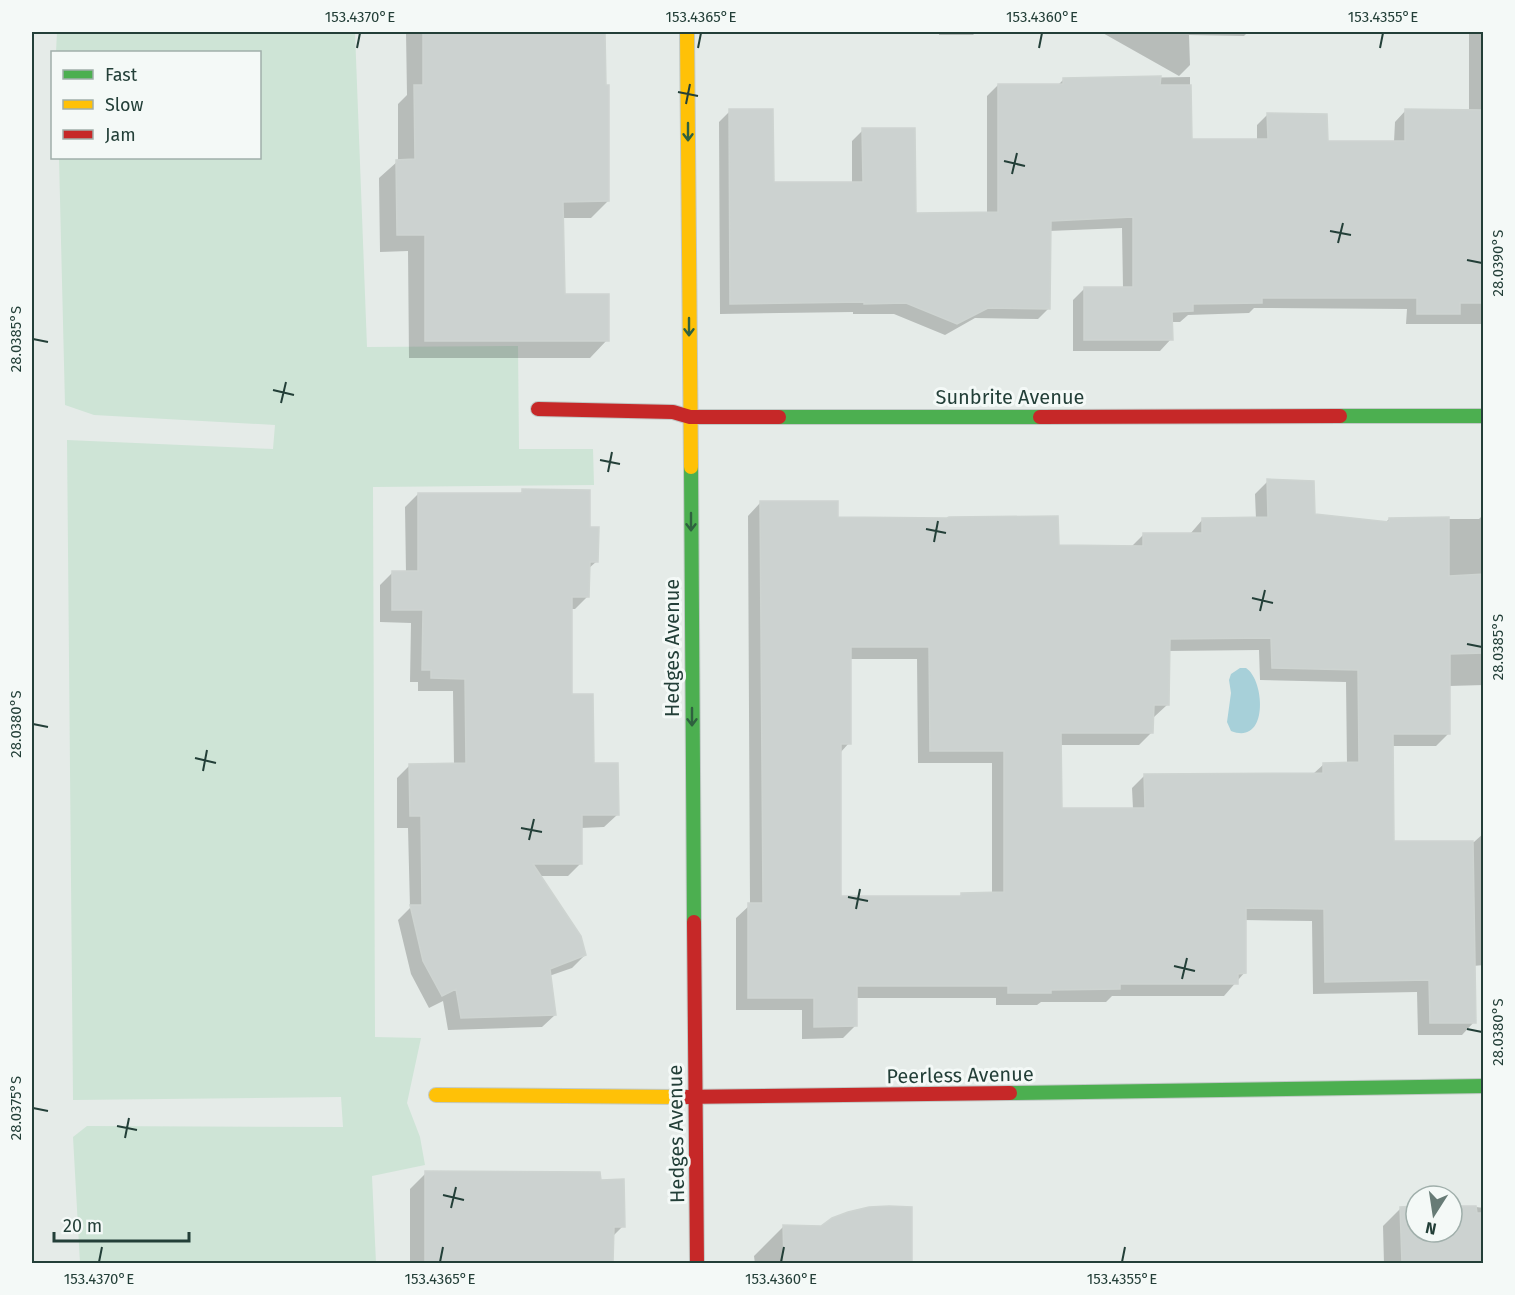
<svg xmlns="http://www.w3.org/2000/svg" width="1515" height="1295" font-family="'Fira Sans',sans-serif">
  <rect width="100%" height="100%" fill="#e5ebe8"/>
  <path fill="#cee4d6" d="M57,32h298l12,315 151,-1 1,103h74l1,36 -221,2 2,550 46,1 -14,65 13,34 5,28 -53,11 4,87h-296l-7,-126 14,-11 256,1 -2,-30 -268,3 -6,-660 206,9 2,-24 -181,-10 -29,-10 -6,-247h201v-106h-204z"/>
  <path fill="#a7d0d9" d="M1240,668h6c19,12 23,78 -15,63l-4,-9 4,-29 -2,-13 2,-6z"/>
  <path fill="#0003" fill-rule="evenodd" d="M406,32h198l4,169 -17,17h-29l1,78 44,44 -17,18h-181l-1,-107 -28,1 -1,-74 19,-17v-57l9,-9z
    M939,32h37l-3,3h-34z
    M1101,32h147l-4,4 -55,-1 1,30 -11,11z
    M1469,32h15v316h-2v-24h-76l1,-15 -153,-1 -5,5 -61,2 -8,7h-9v17l-11,12h-87v-51l11,-11 39,-1 -1,-60 -73,3v77l-11,11 -63,-1 -30,17 -51,-21h-41v-2l-133,2 -1,-192 11,-11 42,73h80v-43l11,-11 51,84h73v-118l11,-11 59,1 7,-7 126,-2v64l67,-1v-15l11,-11 58,29 68,-1 1,-20 11,-12 63,1z
    M1268,481l46,34 71,8 4,-4h90l5,-5v171l-35,1v47l-13,13h-44l1,96h81l10,-9v132l-11,1 1,56 -12,13h-44l-1,-43 -104,2 -1,-73 -68,-1 1,52 -21,24h-112l-6,6h-65l-4,3h-41v-7h-141v28l-12,12 -41,1v-29h-66v-92l14,-13 -2,-389 12,-13 76,16 221,28h74l13,-13h46l13,-15h53l-1,-25zM1259,650l1,30 86,2 1,82h-23l-11,10 -168,1 -13,13 1,21h-73l-1,-64h80l13,-13v-15h2l13,-12 1,-54zM849,659h68l1,104h74v131l-31,1 -2,2h-120l1,-144 9,-10z
    M523,491l65,37 9,33 -9,8v27l-13,13h-5v86l22,69 25,51 -13,12 -23,1v35l-13,13h-29l46,79 -13,13 -23,8 6,39 -13,12 -94,3 -5,-29 -14,7 -18,-34 -13,-54 12,-12 -2,-80h-11v-50l13,-13h44l-1,-74h-35v-9h-8l1,-59 -31,-1v-37l13,-13 13,1 -1,-66 13,-13h101z
    M426,1173l173,8 24,45 -11,11v27h-202v-75z
    M1476,1207l8,1v56h-100l-1,-38 18,-18h15v24h36v-24z
    M911,1209v55h-156l-1,-8 30,-30 37,1z"/>
  <path fill="#ccd2d0" stroke="#ced4d1" stroke-width="1.5" fill-rule="evenodd" d="M423,32h182l1,53h3v116l-46,1 2,92h44v47h-184v-106h-28l-1,-75 19,-1 -1,-74h9z
    M1161,76l-1,9h31l1,54h76l-1,-26 60,1 1,27h77v-32l79,1v193h-24v11h-43v-16h-155v5l-69,1v7l-21,1 1,28h-89v-53h49v-70l-82,4 -1,88 -62,-1 -31,16 -51,-21 -42,1v-2l-134,2 -1,-195h44l1,73h89l-1,-54h53l1,85 82,-1v-128h65v-6z
    M1267,479l47,2 1,33 74,8v-4l60,-1v59l35,-2v79l-34,1v80h-57l1,107h79l3,182h-46l-1,-43 -104,2 -1,-73 -78,-1v65l-8,1v10h-118v5l-69,1v3h-43v-7h-151v40l-43,1v-29h-66v-95h15l-3,-402h78v16l109,1 2,-1 109,-1 1,29 84,1v-13h59v-15l66,-1zM1271,638l1,30 86,2 1,92 -36,1v10l-179,1 1,34h-83l-1,-75h92l1,-28h15l1,-66zM851,647h78l1,104h74v141l-43,1v3h-120v-152h10z
    M522,489l68,1v37h9l-1,35h-8l-1,35h-17v97h21l1,69h24l1,52h-37v49h-49l48,72 5,19 -36,14 6,46 -95,3 -5,-29 -14,7 -19,-35 -13,-56h12l-1,-89h-11l-1,-52 57,-1 -1,-84 -34,-1v-8h-9l1,-60h-31v-39h26v-78h104z
    M425,1171l175,1 1,8 23,-1 1,48h-11l-1,36h-188z
    M889,1206l23,1v56h-128l-1,-38 38,1 11,-8 16,-6 21,-5z
    M1416,1206v26h36v-26h24l1,7h7v50h-82l-2,-56z"/>
  <g fill="none" stroke-linecap="round" stroke-linejoin="round">
    <defs>
      <path id="fast" d="M1340,416h144
        M779,417h261
        M691,467l3,455
        M1010,1093l474,-7"/>
      <path id="slow" d="M687,32l4,435
        M436,1095l243,2"/>
      <path id="jam" d="M538,409l135,3 17,5h89
        M1040,417l300,-1
        M694,922l3,342
        M679,1097l331,-4"/>
    </defs>
    <use href="#fast" stroke="#c1c9c6" stroke-width="16"/>
    <use href="#slow" stroke="#c1c9c6" stroke-width="16"/>
    <use href="#jam" stroke="#c1c9c6" stroke-width="16"/>
    <use href="#fast" stroke="#4caf50" stroke-width="14"/>
    <use href="#slow" stroke="#ffc107" stroke-width="14"/>
    <use href="#jam" stroke="#c62828" stroke-width="14"/>
  </g>
  <defs><path id="oneway-shaft" d="M-6 0H5M1.5-3L5.5 0L1.5 3" fill="none" stroke-width="1.6" stroke-linecap="round" stroke-linejoin="round" transform="scale(1.5)"/></defs>
  <g stroke="#2f613f">
    <use href="#oneway-shaft" transform="translate(688 132) rotate(90)"/>
    <use href="#oneway-shaft" transform="translate(689 327) rotate(90)"/>
    <use href="#oneway-shaft" transform="translate(691 522) rotate(90)"/>
    <use href="#oneway-shaft" transform="translate(692 717) rotate(90)"/>
  </g>
  <path fill="none" stroke="#233f38" stroke-width="2" d="M357,48l3,-15M698,48l3,-15M1039,48l3,-15M1380,48l3,-15M678,92l20,4M686,104l4,-20M1004,161l21,5M1012,174l5,-21M1330,231l21,4M1338,243l5,-20M1467,260l15,3M33,339l15,3M273,390l21,5M281,403l5,-21M600,460l20,4M608,472l4,-20M926,529l20,4M934,542l4,-21M1252,598l21,5M1260,611l5,-21M1467,644l15,3M33,724l15,3M195,758l21,5M203,771l4,-21M521,828l21,4M529,840l5,-21M848,897l20,4M856,909l4,-20M1174,966l21,5M1182,979l5,-21M1467,1029l15,3M33,1108l15,3M117,1126l20,4M125,1138l4,-20M443,1195l21,5M451,1208l5,-21M99,1262l3,-15M440,1262l3,-15M781,1262l3,-15M1122,1262l3,-15"/>
  <g text-anchor="middle" stroke-width="6" stroke-linejoin="round" paint-order="stroke">
    <g font-size="20" fill="#233f38" stroke="#f4f9f7">
      <text x="1010" y="404">Sunbrite Avenue</text>
      <text transform="translate(672 648) rotate(-90)" y="7">Hedges Avenue</text>
      <text transform="translate(960 1075) rotate(-1)" y="7">Peerless Avenue</text>
      <text transform="translate(676 1134) rotate(-91)" y="7">Hedges Avenue</text>
    </g>
  </g>
  <rect width="1515" height="1295" fill="none" stroke="#f4f9f7" stroke-width="66"/>
  <rect x="51" y="51" width="210" height="108" fill="#f4f9f7" stroke="#a0afab" stroke-width="1.5"/>
  <rect x="63" y="70" width="30" height="9" fill="#4caf50" stroke="#a0afab" stroke-width="1.5"/>
  <text x="105" y="81" font-size="18" fill="#233f38">Fast</text>
  <rect x="63" y="100" width="30" height="9" fill="#ffc107" stroke="#a0afab" stroke-width="1.5"/>
  <text x="105" y="111" font-size="18" fill="#233f38">Slow</text>
  <rect x="63" y="130" width="30" height="9" fill="#c62828" stroke="#a0afab" stroke-width="1.5"/>
  <text x="105" y="141" font-size="18" fill="#233f38">Jam</text>
  <g transform="translate(1434 1214) rotate(192)"><circle r="28" fill="#f4f9f7" stroke="#a0afab" stroke-width="1.5"/>
  <path d="M0-4.5L10 22L0 15L-10 22Z" fill="#677b76"/>
  <text y="-9" font-size="16" font-weight="bold" text-anchor="middle" fill="#233f38">N</text>
  </g>
  <path d="M54 1232v9h135v-9" fill="none" stroke="#233f38" stroke-width="3"/>
  <text x="63" y="1232" font-size="18" fill="#233f38" stroke="#f4f9f7" stroke-width="4.5" paint-order="stroke">20 m</text>
  <rect x="33" y="33" width="1449" height="1229" fill="none" stroke="#233f38" stroke-width="2"/>
  <g font-size="15" text-anchor="middle" fill="#233f38">
    <text x="360" y="22">153.4370°E</text>
    <text x="701" y="22">153.4365°E</text>
    <text x="1042" y="22">153.4360°E</text>
    <text x="1383" y="22">153.4355°E</text>
    <text transform="translate(1498 263) rotate(-90)" y="5">28.0390°S</text>
    <text transform="translate(16 339) rotate(-90)" y="5">28.0385°S</text>
    <text transform="translate(1498 647) rotate(-90)" y="5">28.0385°S</text>
    <text transform="translate(16 724) rotate(-90)" y="5">28.0380°S</text>
    <text transform="translate(1498 1032) rotate(-90)" y="5">28.0380°S</text>
    <text transform="translate(16 1108) rotate(-90)" y="5">28.0375°S</text>
    <text x="99" y="1284">153.4370°E</text>
    <text x="440" y="1284">153.4365°E</text>
    <text x="781" y="1284">153.4360°E</text>
    <text x="1122" y="1284">153.4355°E</text>
  </g>
</svg>
